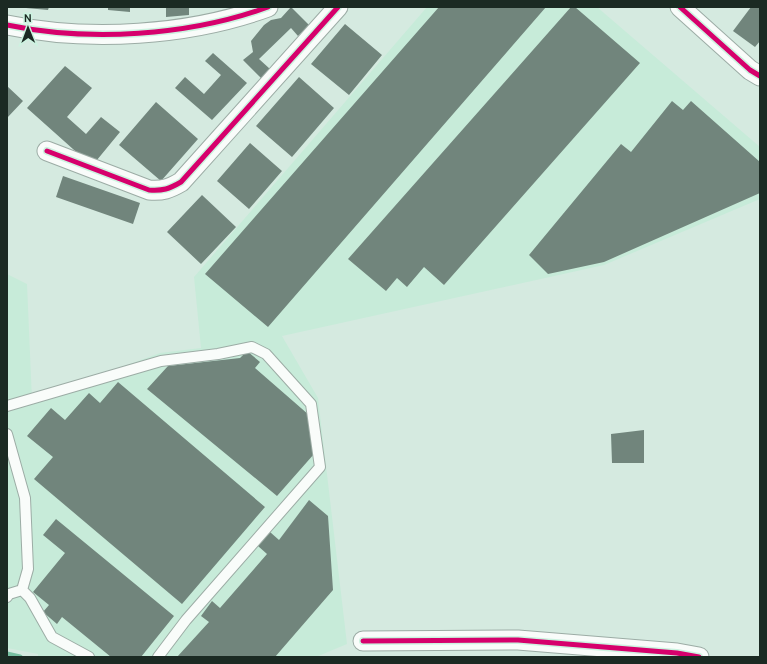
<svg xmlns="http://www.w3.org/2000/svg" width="767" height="664" font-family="Cabin,sans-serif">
  <rect width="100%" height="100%" fill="#d5eae0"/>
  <path fill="#c7ebd9" d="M427,7h170l163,140v52l-156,66 -322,71 36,62 29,246 -31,13h-278v-3l-31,-6v-374l20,10 5,116 128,-47 41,-5 -7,-71z"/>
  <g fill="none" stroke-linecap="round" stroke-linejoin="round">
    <path stroke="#77bfa1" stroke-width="5" d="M7,654l13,3"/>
  </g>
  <path fill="#71857c" d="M26,7h23l-1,3 -22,-2z
    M108,7h22v5l-22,-2z
    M166,7h23v8l-23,2z
    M291,7l18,18 -11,11 -7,-8 -32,31 11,10 -9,9 -18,-18 10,-8 -2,-11 13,-16 7,-5 10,-2z
    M439,7h107l-278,320 -63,-53z
    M571,7h4l65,56 -196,222 -20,-18 -17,20 -10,-9 -11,13 -38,-32z
    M751,7h9v34l-5,6 -22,-16z
    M345,24l37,31 -33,40 -38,-31z
    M213,53l34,30 -35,37 -37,-32 10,-11 19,17 17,-19 -16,-14z
    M65,66l27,22 -25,29 19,17 15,-17 19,15 -28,34 -65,-58z
    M299,77l35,31 -42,49 -36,-31z
    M7,86l16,15 -16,17z
    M672,101l11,9 8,-9 69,61v31l-156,69 -56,12 -19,-19 92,-111 10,8z
    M156,102l42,37 -37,42 -42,-36z
    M250,143l32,28 -33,38 -32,-28z
    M63,176l77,27 -7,21 -77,-27z
    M202,195l34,32 -35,37 -34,-32z
    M247,351l13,11 -5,6 54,47 5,39 -37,42 -130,-107 21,-23 72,-8z
    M118,382l147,125 -83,97 -148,-125 19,-22 -26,-21 24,-28 14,12 24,-27 11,10z
    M644,430v33h-32l-1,-29z
    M309,500l19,16 5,74 -58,67h-98l32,-35 -8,-6 11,-15 8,7 47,-54 -9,-8 12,-14 9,8z
    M56,519l118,97 -33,41h-30l-49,-40 -5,7 -14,-12 6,-7 -16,-13 32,-39 -22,-18z"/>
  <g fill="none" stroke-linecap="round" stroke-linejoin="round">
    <defs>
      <path id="lane" d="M7,406l154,-45 57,-7 34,-7 14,7 45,50 9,63 -134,153 -28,37
        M7,434l18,64 3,71 -6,21
        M22,590l8,8 22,39 37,20
        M7,597l2,-3 13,-4"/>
      <path id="street" d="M680,7l70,63 10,6
        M7,25c82,17 182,11 261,-18
        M47,151l102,39c14,1 20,-1 32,-8l157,-175
        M363,641l155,-1 159,13 22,4"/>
    </defs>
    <use href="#lane" stroke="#9caca5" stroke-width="12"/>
    <use href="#street" stroke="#9caca5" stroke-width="21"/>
    <use href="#lane" stroke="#f9fcfa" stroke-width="10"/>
    <use href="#street" stroke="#f9fcfa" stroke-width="19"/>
    <defs>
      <path id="cycleway" d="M680,7l70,63 10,6
        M7,25c82,17 182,11 261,-18
        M47,151l102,39c14,1 20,-1 32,-8l157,-175
        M363,641l155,-1 159,13 22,4"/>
    </defs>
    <use href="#cycleway" stroke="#ccf3e0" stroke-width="8"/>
    <use href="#cycleway" stroke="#d6006c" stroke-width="5"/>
  </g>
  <rect width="767" height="664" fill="none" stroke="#1b2a23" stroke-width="16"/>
  <g transform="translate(28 28) rotate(359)" stroke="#ccf3e0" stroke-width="3" paint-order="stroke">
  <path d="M0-3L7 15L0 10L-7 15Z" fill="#1b2a23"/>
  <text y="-6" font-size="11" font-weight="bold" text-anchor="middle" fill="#1b2a23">N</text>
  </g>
</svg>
